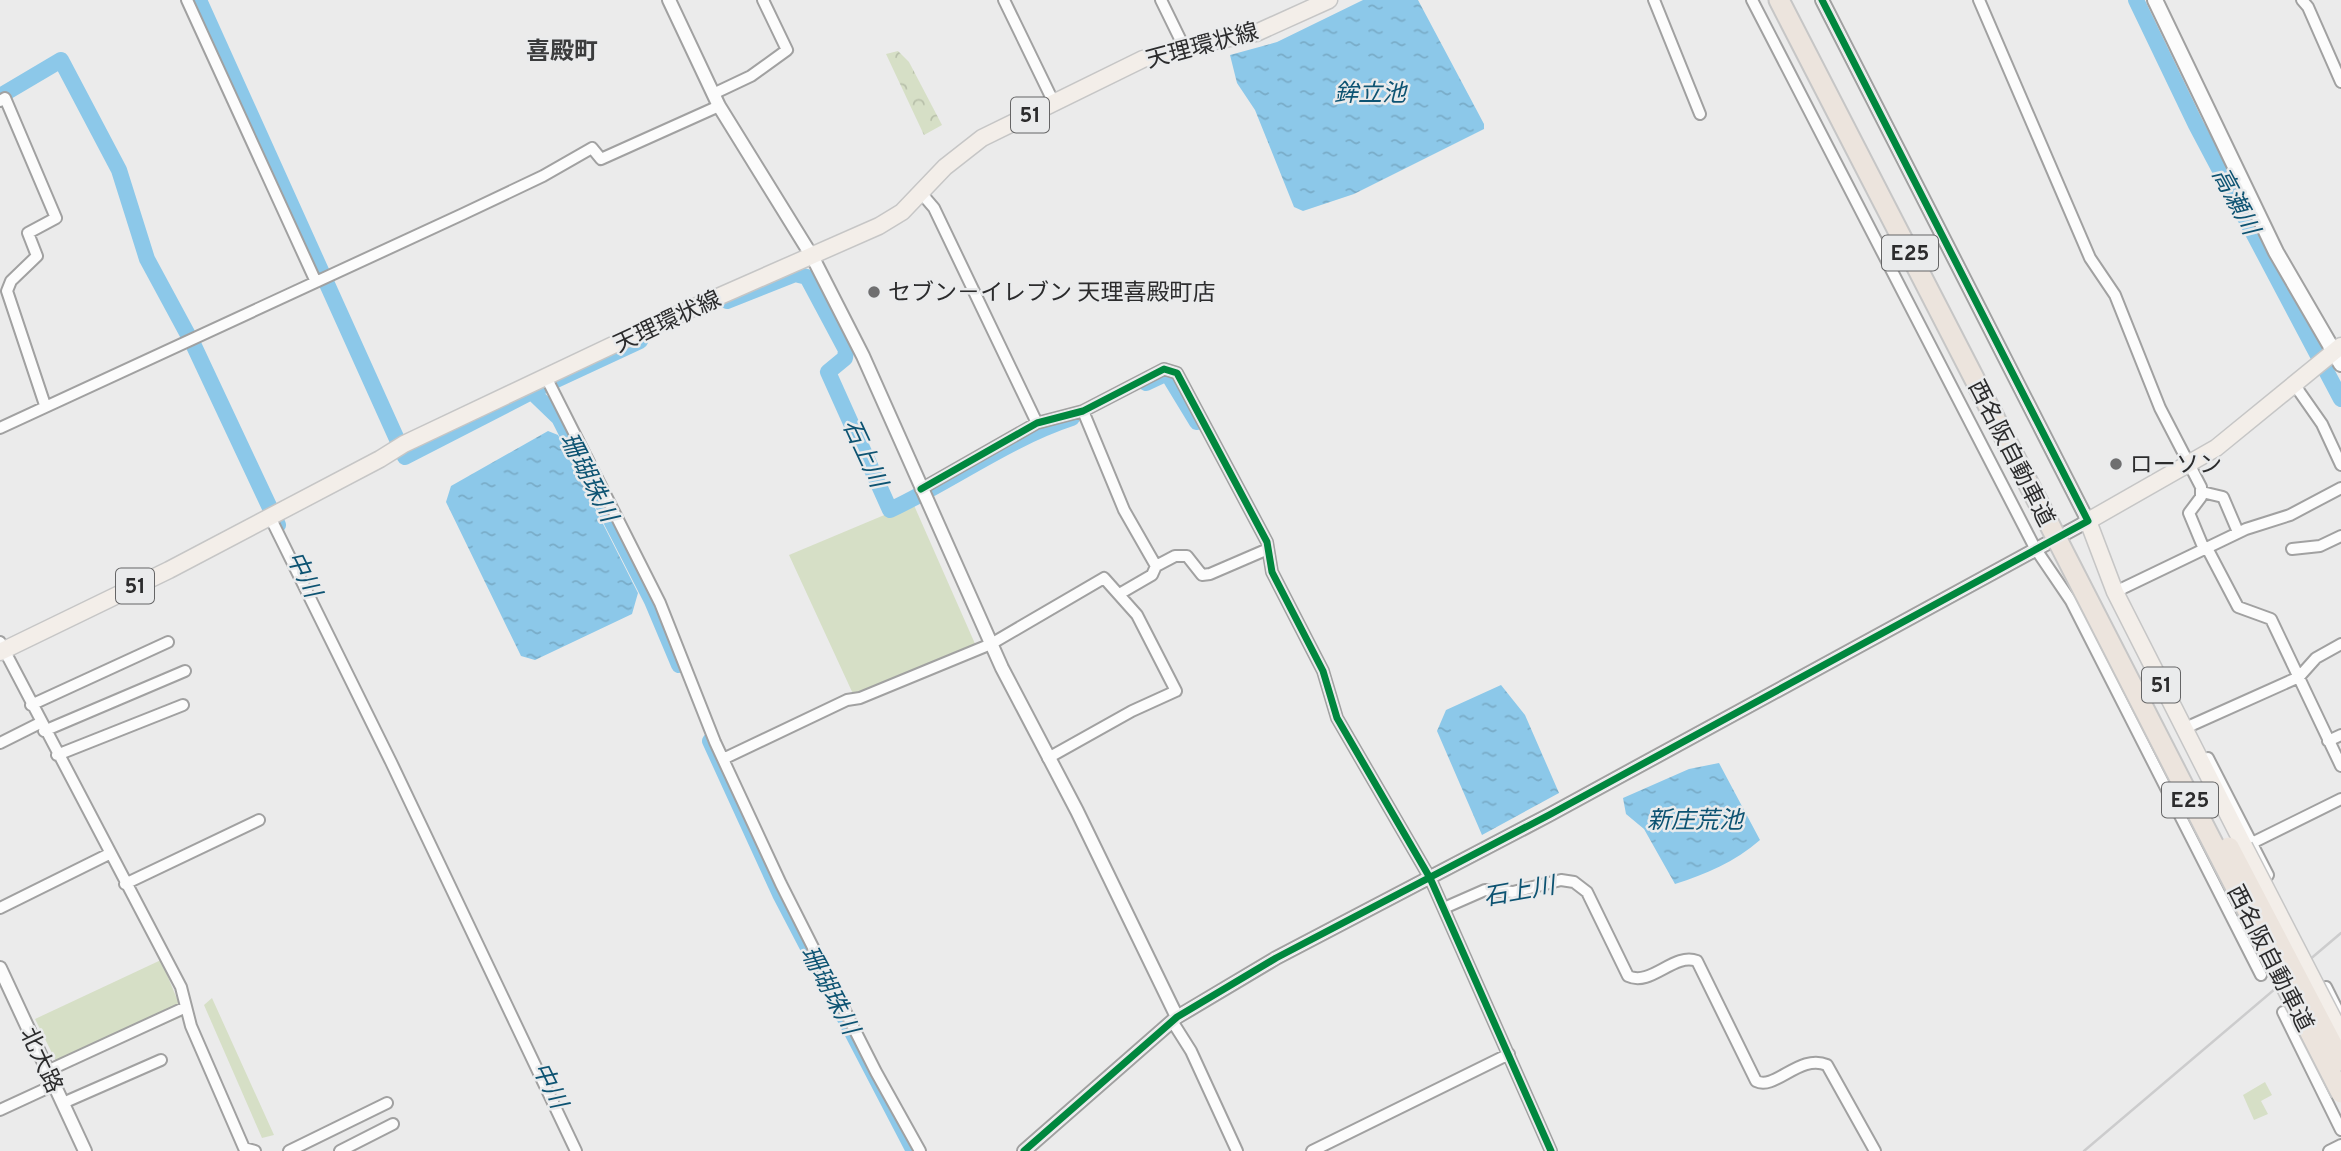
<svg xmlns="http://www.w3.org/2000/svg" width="2341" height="1151" font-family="Overpass,'Noto Sans JP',sans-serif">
  <defs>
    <pattern id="forest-crowns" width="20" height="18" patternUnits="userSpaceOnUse" patternTransform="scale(1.75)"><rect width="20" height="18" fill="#d6dfc6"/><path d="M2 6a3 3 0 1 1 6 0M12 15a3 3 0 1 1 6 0" fill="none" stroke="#b8c0aa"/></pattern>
    <pattern id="water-ripples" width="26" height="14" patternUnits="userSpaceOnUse" patternTransform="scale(1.75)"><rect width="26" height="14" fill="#8cc8e9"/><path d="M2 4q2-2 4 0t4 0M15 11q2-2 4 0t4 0" fill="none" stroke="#79acc8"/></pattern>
  </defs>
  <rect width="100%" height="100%" fill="#ebebeb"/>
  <path fill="url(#forest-crowns)" d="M898,51l11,11 33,63 -18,10 -38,-81z"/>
  <path fill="#d6dfc6" d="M913,503l63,143 -122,50 -65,-141z
    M161,960l23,56 -124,53 -25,-50z
    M212,998l62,137 -12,3 -58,-133z
    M2265,1082l7,13 -11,6 7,13 -14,6 -11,-25z"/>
  <path fill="url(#water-ripples)" d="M1363,0h55l66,124v5l-130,65 -51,17 -9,-4 -39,-97 -18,-27 -7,-28 47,-13z
    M548,431l10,4 80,158 -6,21 -97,46 -14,-4 -75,-154 5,-16z
    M1501,685l24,30 34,78 -77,42 -45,-104 9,-21z
    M1719,763l41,77c-25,22 -54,34 -85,44l-31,-55 -18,-15 -3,-16 66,-29z"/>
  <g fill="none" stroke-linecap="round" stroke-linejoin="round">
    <path stroke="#8cc8e9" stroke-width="16" d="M199,0l206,457 136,-70 99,-46
      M2136,0l60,125 145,274
      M0,96l61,-36 58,110 28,89 47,87 84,179
      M727,301l68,-27 12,3 39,73 -1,8 -17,14 62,138c62,-29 118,-71 182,-92
      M1146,383l17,-8 6,1 28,46
      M532,392l27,26 93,183 27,64
      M710,741l70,153 134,257"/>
    <defs>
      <path id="minor" d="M187,0l129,282
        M1004,0l50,103
        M1161,0l23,47
        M1654,0l46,114
        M1752,0l283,548 36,53 190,374
        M1979,0l111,258 25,37 45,113 41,79v10l-12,16 15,36
        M2302,0l6,7 33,75
        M713,94l38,-18 36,-26 -24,-50
        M0,101l5,-3 51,120 -28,15 9,23 -26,25 -4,10 38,114
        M922,194l12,14 103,215
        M547,379l113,224 55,139 66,142 95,188 44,79
        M2294,384l28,40 19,41
        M1083,411l41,99 32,56
        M0,428l463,-214 80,-38 49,-28 9,11 118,-53
        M921,489l116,-66 46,-12 81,-42 13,4 90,169 5,30 51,99 14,47 93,160 121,273
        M2202,492l21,5 15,35
        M270,517l121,245 185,389
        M2207,548l31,59 33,12 70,147
        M2292,549l28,-3 21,-10
        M2115,592l131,-63 44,-14 51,-27
        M1121,593l31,-18 4,-9 19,-10h12l15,19 8,-1 58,-25
        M0,642l181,345 10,39 53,122 11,3
        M31,705l137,-63
        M2183,729l116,-52 17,-19 25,-14
        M44,731l141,-60
        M2328,741l13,-6
        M0,743l40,-20
        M57,755l126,-50
        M2208,758l60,117
        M723,759l124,-59 13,-2 131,-54 113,-66 33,37 39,76 -44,20 -84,47
        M2252,843l89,-44
        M125,884l134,-64
        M0,908l109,-54
        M1444,908l41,-18 28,2 48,-12 13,2 13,10 41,84c23,11 46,-24 69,-15l59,120c19,10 44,-28 71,-16l48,86
        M2326,987l15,30
        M2283,1012l58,118
        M1172,1021l19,30 46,100
        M47,1071l139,-64
        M63,1103l98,-43
        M0,1110l54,-25
        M289,1151l98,-48
        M340,1151l53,-27
        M1312,1151l197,-97
        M2329,1151l12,-6"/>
      <path id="tertiary" d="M669,0l50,106 94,152 50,98 139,312 75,143 100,206
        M0,968l85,183
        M1024,1151l153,-134 99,-59 273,-143 539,-294 -266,-521"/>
      <path id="secondary" d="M2155,0l121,252 65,112"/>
      <path id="primary" d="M0,652l169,-82 211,-111 24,-15 266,-126 209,-92 23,-14 43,-45 37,-29 161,-79 41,-12 72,-14 73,-33
        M2244,846l-129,-254 -27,-71 128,-73 125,-102"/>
      <path id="motorway" d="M1779,0l261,506"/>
    </defs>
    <use href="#minor" stroke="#a1a1a1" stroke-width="14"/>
    <use href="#tertiary" stroke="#a1a1a1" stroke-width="16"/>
    <use href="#secondary" stroke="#a1a1a1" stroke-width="18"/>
    <use href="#primary" stroke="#c6c6c6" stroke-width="19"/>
    <use href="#motorway" stroke="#c6c6c6" stroke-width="23"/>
    <use href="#minor" stroke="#fcfcfc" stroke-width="10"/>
    <use href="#tertiary" stroke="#fcfcfc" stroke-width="12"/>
    <use href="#secondary" stroke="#fcfcfc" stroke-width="14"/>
    <use href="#primary" stroke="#f3eee9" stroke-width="16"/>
    <use href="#motorway" stroke="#ece4dd" stroke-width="19"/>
    <path stroke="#cccccd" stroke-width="2.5" d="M2084,1151l257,-218"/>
    <defs>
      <path id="primary-bridge" d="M2244,846l97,188"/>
      <path id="motorway-bridge" d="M2040,506l301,587
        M2229,847l112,214"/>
    </defs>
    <use href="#primary-bridge" stroke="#c6c6c6" stroke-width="19" stroke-linecap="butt"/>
    <use href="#motorway-bridge" stroke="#c6c6c6" stroke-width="23" stroke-linecap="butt"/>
    <use href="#primary-bridge" stroke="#f3eee9" stroke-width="16"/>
    <use href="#motorway-bridge" stroke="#ece4dd" stroke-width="19"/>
    <defs>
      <path id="cycleway" d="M921,489l116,-66 46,-12 81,-42 13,4 90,169 5,30 51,99 14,47 93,160 121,273
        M1024,1151l153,-134 99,-59 273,-143 539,-294 -266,-521"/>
    </defs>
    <use href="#cycleway" stroke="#eaebec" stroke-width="11"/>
    <use href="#cycleway" stroke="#00873e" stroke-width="7"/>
  </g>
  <g fill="#6f6f70" stroke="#eaebec" stroke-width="2.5">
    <circle cx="874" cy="292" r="7"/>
    <circle cx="2116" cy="464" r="7"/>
  </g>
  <g text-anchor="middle" stroke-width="5" stroke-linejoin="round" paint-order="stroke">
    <g fill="#eaebec" stroke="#656566" stroke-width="2">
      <rect x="1011" y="97.5" width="38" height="35" rx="5"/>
      <rect x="1882" y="235.5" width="56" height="35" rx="5"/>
      <rect x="116" y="568.5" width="38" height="35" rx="5"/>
      <rect x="2142" y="667.5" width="38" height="35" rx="5"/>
      <rect x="2162" y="782.5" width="56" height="35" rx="5"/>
    </g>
    <g font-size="21" font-weight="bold" fill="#2c2c2d">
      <text x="1030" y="122">51</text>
      <text x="1910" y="260">E25</text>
      <text x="135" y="593">51</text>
      <text x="2161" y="692">51</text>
      <text x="2190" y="807">E25</text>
    </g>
    <g font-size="23" fill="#2c2c2d" stroke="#eaebec">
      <text transform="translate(1202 45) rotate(-15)" y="8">天理環状線</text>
      <text transform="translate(667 321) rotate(-25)" y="8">天理環状線</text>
      <text transform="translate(2012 453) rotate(63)" y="8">西名阪自動車道</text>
      <text transform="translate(2271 958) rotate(63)" y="8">西名阪自動車道</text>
      <text transform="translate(42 1060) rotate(65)" y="8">北大路</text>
    </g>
    <g font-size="23" fill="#2c2c2d" stroke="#eaebec" text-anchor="start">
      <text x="888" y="300">セブン－イレブン 天理喜殿町店</text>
      <text x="2130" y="472">ローソン</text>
    </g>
    <g font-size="24" font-weight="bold" fill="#3b3c3d" stroke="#eaebec">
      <text x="562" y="59">喜殿町</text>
    </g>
    <g font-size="24" font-style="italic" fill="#0d5372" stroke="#eaebec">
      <text x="1370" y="101">鉾立池</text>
      <text transform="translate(2236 201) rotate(62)" y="8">高瀬川</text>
      <text transform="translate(865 453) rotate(65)" y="8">石上川</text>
      <text transform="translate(589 477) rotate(63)" y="8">珊瑚珠川</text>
      <text transform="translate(304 574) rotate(64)" y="8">中川</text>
      <text x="1695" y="828">新庄荒池</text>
      <text transform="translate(1519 891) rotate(-10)" y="8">石上川</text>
      <text transform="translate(830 990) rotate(62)" y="8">珊瑚珠川</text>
      <text transform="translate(550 1085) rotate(64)" y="8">中川</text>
    </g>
  </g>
</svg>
